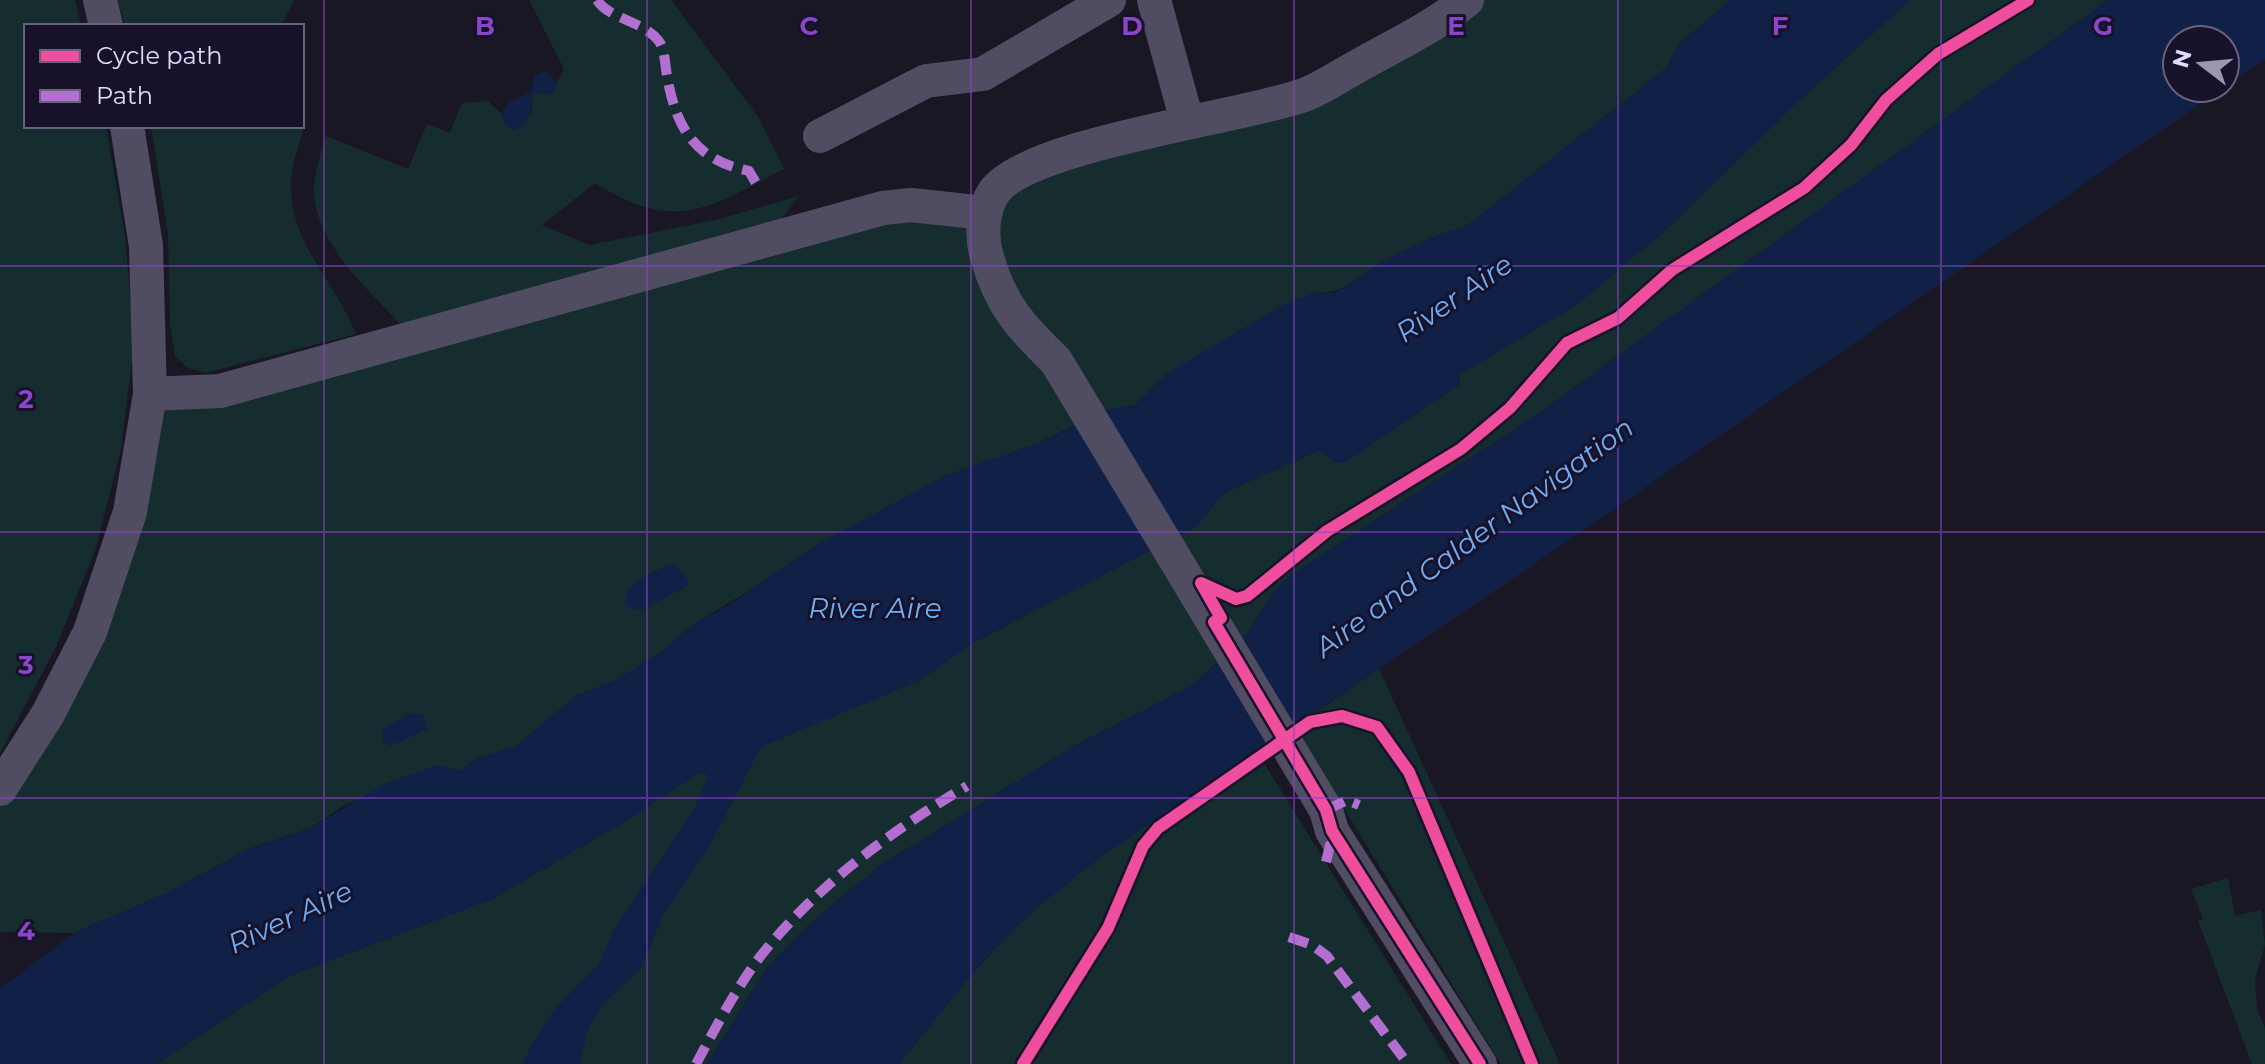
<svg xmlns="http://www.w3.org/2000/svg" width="2265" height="1064" font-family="Montserrat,sans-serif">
  <rect width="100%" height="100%" fill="#1a1724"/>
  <path fill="#162d30" d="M0,0h75l6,26h-55v100h80l19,110 9,107 -13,106 -26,102 -40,98 -55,104z
    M118,0h176l-13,26h-156z
    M529,0h142l87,117 26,52c-76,39 -109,65 -189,14l-53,42 47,20 127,-25 83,-24 -23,29 -376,99c-32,-35 -75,-72 -85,-121 -4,-22 5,-46 11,-67l82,33 19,-45 23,9 12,-30 26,-2 14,13 3,11 10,6 17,-19 1,-19 18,1 13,-25z
    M1467,0h264l-51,43 -15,26 -197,156c-30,11 -60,22 -87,38 -26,15 -36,31 -67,30l-145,79 -34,33 -33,6 -339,171 -66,40 -37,31 -47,29 -36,13 -62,52 -38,11 -17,13 -23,-6 -94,41 -32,22 -63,21 -79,43 -95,41 -74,-1v-143l48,-75 102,-320 844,-202 311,-97z
    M1910,0h198l-569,413 -246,161 -18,16 -29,46 -55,50 -115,59 -193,119 -38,30 -42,36 -37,39 -59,95h-551l131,-87 207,-79 138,-81 57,-39 96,-44 134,-53 52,-37 227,-119 24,-31 97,-44 17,13 124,-79 -1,-9 116,-69 101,-85 119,-117z
    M151,126l153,1c-6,21 -15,45 -13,67 3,52 47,93 65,140l-151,39 -18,-6 -12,-11 -5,-33 -2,-90z
    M1379,669l181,395h-59l-207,-337z
    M1257,752l194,312h-552c43,-55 86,-109 138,-156 65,-60 146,-106 220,-156z
    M2228,878l7,38 26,-6 4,34 -10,35 2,31 8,18v36h-13l-54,-143 5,-2 -12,-30z"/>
  <path fill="#102047" d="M1731,0h179l-115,104 -119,117 -101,85 -116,69 1,9 -114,78 -10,1 -17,-13 -97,44 -24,31 -227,119 -52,37 -158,66 -53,102 -45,66 -22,54 -36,34 -17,26 -8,35h-57l8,-19 22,-34 46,-47 15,-35 81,-122 13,-30 -5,-6 -71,46 -138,81 -207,79 -131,87h-156v-75l74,-56 95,-41 79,-43 63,-21 75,-45 51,-18 23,6 17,-13 38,-11 62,-52 36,-13 47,-29 37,-31 32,-17 86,-59 129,-70 105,-37 54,-28 32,-6 34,-33 116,-68 29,-11h21l45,-30 50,-25 38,-13 197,-156 15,-26z
    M2108,0h157v59l-40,28v-47h-48v48h46l-674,466 -443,299 -67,53 -55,54 -85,104h-192l59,-95 37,-39 42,-36 38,-30 193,-119 115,-59 55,-50 29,-46 18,-16 246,-161z
    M545,71l12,13 -6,10 -18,-1c-1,17 -3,29 -18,38l-10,-6 -3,-11 7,-12 21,-10 5,-16z
    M670,564l10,5 9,13 -4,5 -40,22 -11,1 -9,-6c-1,-23 27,-30 45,-40z
    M412,713l11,2 5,14 -38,17 -7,-5 -1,-12z"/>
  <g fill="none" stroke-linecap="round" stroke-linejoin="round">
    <path stroke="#504d63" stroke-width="34" d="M100,0l6,26
      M1154,0l33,121
      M1467,0c-33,27 -72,45 -109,66 -17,9 -35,22 -54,29 -61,22 -277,49 -310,97 -12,18 -13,46 -7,65 14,49 34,70 69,104l270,449 6,21 148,233
      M820,136l106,-55 57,-7 126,-74
      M150,394l70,-3 663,-183 28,-3 74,8
      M0,789l48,-75 42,-82 40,-120 20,-118 -4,-148 -19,-120"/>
    <path stroke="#b36fd0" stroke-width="10" stroke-dasharray="20 10" stroke-linecap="butt" d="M597,0c12,19 44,20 61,40 7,8 7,25 9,36 9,52 28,84 82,95l7,12
      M1326,810l21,-10 12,5
      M1326,862l4,-17 7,-5
      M1289,937l23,8 15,11 81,108
      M696,1064c20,-37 41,-78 67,-111 56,-69 128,-122 204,-167"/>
    <defs>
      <path id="cycleway" d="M1201,583l35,16 11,-3 80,-65 134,-82 49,-41 57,-65 51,-25 54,-48 132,-82 47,-43 35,-45 52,-46 90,-54
        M1201,583l20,35 -7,4 112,188 6,21 148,233
        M1023,1064l85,-136 35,-82 15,-18 152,-106 32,-6 35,11 32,45 123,292"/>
    </defs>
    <use href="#cycleway" stroke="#171229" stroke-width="17"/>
    <use href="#cycleway" stroke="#ef4d9e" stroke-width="12"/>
  </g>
  <path fill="none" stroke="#8a46c8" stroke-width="2" stroke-opacity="0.55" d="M324,0v1064M647,0v1064M971,0v1064M1294,0v1064M1618,0v1064M1941,0v1064M0,266h2265M0,532h2265M0,798h2265"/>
  <g text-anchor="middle" stroke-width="6" stroke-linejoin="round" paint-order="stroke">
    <g font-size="28" font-style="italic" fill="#6eaef8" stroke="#171229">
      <text transform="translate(1454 298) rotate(-34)" y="10">River Aire</text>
      <text transform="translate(1474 537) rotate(-36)" y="10">Aire and Calder Navigation</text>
      <text x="875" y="618">River Aire</text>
      <text transform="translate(290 917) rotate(-25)" y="10">River Aire</text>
    </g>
  </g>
  <g font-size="26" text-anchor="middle" font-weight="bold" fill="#8a46c8" stroke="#171229" stroke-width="6" stroke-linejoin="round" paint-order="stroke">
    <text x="485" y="35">B</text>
    <text x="809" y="35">C</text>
    <text x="1132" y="35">D</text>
    <text x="1456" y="35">E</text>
    <text x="1780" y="35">F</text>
    <text x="2103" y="35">G</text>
    <text x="26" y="408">2</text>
    <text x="26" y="674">3</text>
    <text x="26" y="940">4</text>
  </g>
  <rect x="24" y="24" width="280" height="104" fill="#171229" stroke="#68627e" stroke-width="2"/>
  <rect x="40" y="50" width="40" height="12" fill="#ef4d9e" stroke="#68627e" stroke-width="2"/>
  <text x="96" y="64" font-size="24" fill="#e2dbfd">Cycle path</text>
  <rect x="40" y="90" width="40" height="12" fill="#b36fd0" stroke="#68627e" stroke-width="2"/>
  <text x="96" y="104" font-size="24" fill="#e2dbfd">Path</text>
  <g transform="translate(2201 64) rotate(286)"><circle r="38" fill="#171229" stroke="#68627e" stroke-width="2"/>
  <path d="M0-6L14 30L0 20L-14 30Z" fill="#9c96b1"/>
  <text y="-12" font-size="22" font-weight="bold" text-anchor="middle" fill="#e2dbfd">N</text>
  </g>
</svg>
